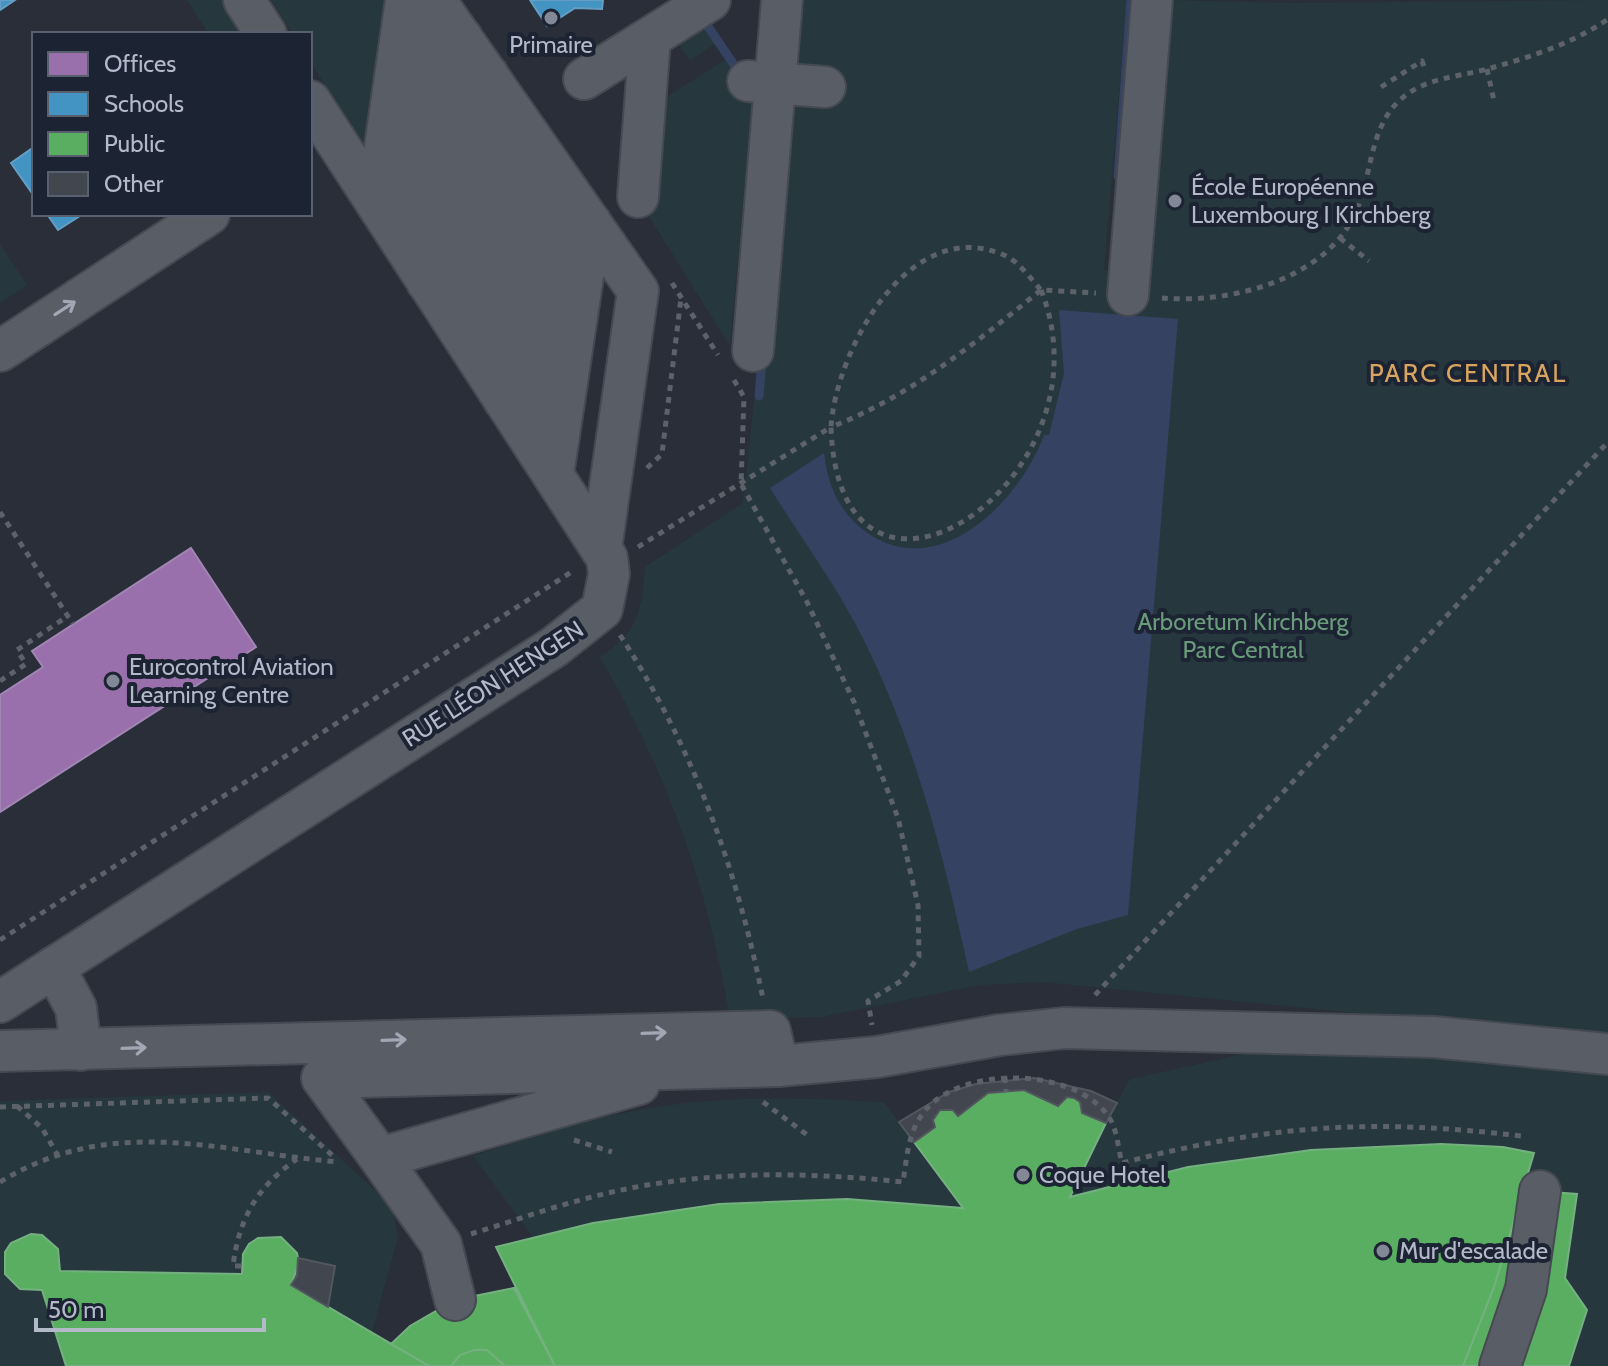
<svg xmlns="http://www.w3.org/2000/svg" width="1608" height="1366" font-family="Cabin,sans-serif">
  <rect width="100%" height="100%" fill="#292e38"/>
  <path fill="#26383e" d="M187,0h40l22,34h-40z
    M271,0h124l-14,142 -18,1 -53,-82v-27h-17z
    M798,0h329l-23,270 10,2 53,-272 125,3 316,-3v1038l-565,-56 -63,3 -159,32 -91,2c-22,-133 -62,-244 -130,-362 38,-24 42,-46 45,-90l98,-64z
    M699,19l17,24 -26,18 -17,-25z
    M725,60l27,41 -22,245 -85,-136 7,-104z
    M0,244l27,41 -27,18z
    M1254,1052l354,3v311h-1608v-265l268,-9 124,114 6,30 -26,96 19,12c36,-33 74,-52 123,-56l-18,-41 37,-10 -60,-81c60,-20 121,-39 184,-49 75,-12 152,-9 227,-5l15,20c71,-50 139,-56 218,-19l13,-24z"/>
  <path fill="#354262" d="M1059,310l119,9 -50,596 -51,14 -108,43c-26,-119 -56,-240 -114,-349 -25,-46 -57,-90 -85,-135l54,-35c4,33 15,59 42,79 73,52 154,-31 178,-97h5l15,-62z"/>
  <path fill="#9970ab" stroke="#a186b4" stroke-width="2" d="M191,548l65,99 -256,165v-117l43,-28 -11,-16z"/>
  <path fill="#4393c3" stroke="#659ec5" stroke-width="2" d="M0,0h15l-15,10z
    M530,0h73l-1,9 -27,-1 -28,18z
    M34,147v49l-23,-33z
    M47,214h36l-25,16z"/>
  <path fill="#5aae61" stroke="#75b180" stroke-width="2" d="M1024,1090l34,16 9,-9 7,1 6,4 2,11 24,10 -36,74 118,-30 123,-17 130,-6 62,3 31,6 -40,134 -31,79h-908l-59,-119 97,-24 126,-19 128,-5 116,9 -49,-66 21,-15 -2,-7 7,-10h13l5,6 30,-23z
    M1524,1190l53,4 -12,84 22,32 -18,56h-106l31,-79z
    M31,1234l11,1 16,14 2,22 182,3 1,-20 6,-10 9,-6 23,-1 16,16 2,11 -8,21 138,81h-363l-24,-76 -22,-1 -15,-15v-22l6,-9z
    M514,1288l41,78h-50l-18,-16h-13l-14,5 -9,11h-22l-38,-22 19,-18 45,-26z
    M474,1350h13l18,16h-54l9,-11z"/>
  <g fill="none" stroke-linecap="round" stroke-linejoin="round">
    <path stroke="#354262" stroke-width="9" d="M700,15l41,60
      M1118,176l13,-176
      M759,396l3,-37"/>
  </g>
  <path fill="#42464f" stroke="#51565f" stroke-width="2" d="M1034,1078l57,13 26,12 -11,20 -24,-10 -2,-11 -6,-4 -7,-1 -9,9 -34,-16 -36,3 -30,23 -5,-6h-13l-7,10 2,7 -21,15 -15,-20 50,-30 27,-8z
    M298,1258l37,8 -7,41 -37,-22 6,-9z"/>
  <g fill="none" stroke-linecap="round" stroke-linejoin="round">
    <defs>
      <path id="minor" d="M244,0l22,34
        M435,0l203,291 -37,258
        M584,79l126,-79
        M748,81l77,6
        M638,197l12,-159
        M377,203l29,-203
        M402,242l34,-241
        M427,282l35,-244
        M1128,295l24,-295
        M453,321l35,-246
        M0,351l209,-137
        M753,351l29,-351
        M479,360l34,-248
        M504,400l35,-251
        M530,439l33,-255
        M553,475l38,-252
        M54,967l22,41 5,42
        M0,1002l554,-355 48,-38 7,-35 -2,-16 -297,-457
        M0,1051l770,-20 8,35
        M322,1078l456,-12 99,-9 123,-22 64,-7 370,9 174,17
        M322,1078l58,80 259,-74
        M380,1158l61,86 14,56
        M1500,1366l26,-77 14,-98"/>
    </defs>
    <use href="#minor" stroke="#454951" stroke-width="44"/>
    <path stroke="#5d6169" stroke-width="5" stroke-dasharray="6 6" stroke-linecap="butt" d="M1487,69l7,32
      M1381,87l41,-26 3,8
      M1340,238l29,23
      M672,283l46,72
      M1041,290c76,191 -202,373 -210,137 80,-31 144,-84 210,-137z
      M1162,298c67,6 164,-18 194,-86 16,-36 13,-84 44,-112 25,-23 60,-23 91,-32 39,-11 83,-25 117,-49
      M734,380l10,17 -3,87 66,118 47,100 44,116 20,87 1,51 -18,25 -33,20 4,24
      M647,468l15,-14 19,-156
      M0,512l73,112
      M638,547l193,-120c5,-77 79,-215 175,-171 14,7 24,22 35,34l55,3
      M620,635c73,112 117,234 143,364
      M0,681l26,-17 -9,-14 51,-34
      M0,940l573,-369
      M1095,995l513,-553
      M1005,1077l1,15
      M763,1102l47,35
      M17,1106l25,22 15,26
      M0,1107l268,-9 65,58
      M574,1140l38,12
      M0,1182c113,-69 219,-30 339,-20
      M471,1234c39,-12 78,-26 117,-36 104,-28 209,-27 315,-16 4,-25 5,-50 21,-70 36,-47 150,-45 184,4 9,11 10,33 14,47 146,-38 250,-45 399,-27
      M241,1266h-8c6,-48 24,-79 64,-107"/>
    <use href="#minor" stroke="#595d66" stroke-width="40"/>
  </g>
  <defs><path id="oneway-shaft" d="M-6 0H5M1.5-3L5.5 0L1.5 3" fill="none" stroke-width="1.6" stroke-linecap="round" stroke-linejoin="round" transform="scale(2)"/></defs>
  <g stroke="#a1a7b5">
    <use href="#oneway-shaft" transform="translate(65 308) rotate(-33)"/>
    <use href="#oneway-shaft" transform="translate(654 1033) rotate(-2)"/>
    <use href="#oneway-shaft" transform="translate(394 1040) rotate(-2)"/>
    <use href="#oneway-shaft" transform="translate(134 1048) rotate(-2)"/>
  </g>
  <g fill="#838896" stroke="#1c2333" stroke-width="3">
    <circle cx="551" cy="18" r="8"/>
    <circle cx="1175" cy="201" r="8"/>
    <circle cx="113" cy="681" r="8"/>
    <circle cx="1023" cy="1175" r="8"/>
    <circle cx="1383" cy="1251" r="8"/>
  </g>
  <g text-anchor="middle" stroke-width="8" stroke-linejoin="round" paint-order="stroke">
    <g font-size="24" fill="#b3b9c9" stroke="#1c2333" text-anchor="start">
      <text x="551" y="53" text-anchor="middle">Primaire</text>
      <text x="1191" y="195">École Européenne<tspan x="1191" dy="28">Luxembourg I Kirchberg</tspan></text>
      <text x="129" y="675">Eurocontrol Aviation<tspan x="129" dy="28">Learning Centre</tspan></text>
      <text x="1039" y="1183">Coque Hotel</text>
      <text x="1399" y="1259">Mur d'escalade</text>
    </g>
    <g font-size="24" fill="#699b7b" stroke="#1c2333">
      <text x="1243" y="630">Arboretum Kirchberg<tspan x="1243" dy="28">Parc Central</tspan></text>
    </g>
    <g font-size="24" fill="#b3b9c9" stroke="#1c2333">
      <text transform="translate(493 684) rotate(-33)" y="8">RUE LÉON HENGEN</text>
    </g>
    <g font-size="26" letter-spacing="2" fill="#d8a45f" stroke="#1c2333">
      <text x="1468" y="382">PARC CENTRAL</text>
    </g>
  </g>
  <rect x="32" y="32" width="280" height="184" fill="#1c2333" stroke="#585f6f" stroke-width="2"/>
  <rect x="48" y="52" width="40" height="24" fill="#9970ab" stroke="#585f6f" stroke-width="2"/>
  <text x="104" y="72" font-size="24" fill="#b3b9c9">Offices</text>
  <rect x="48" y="92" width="40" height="24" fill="#4393c3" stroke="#585f6f" stroke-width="2"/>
  <text x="104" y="112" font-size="24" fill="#b3b9c9">Schools</text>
  <rect x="48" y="132" width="40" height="24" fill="#5aae61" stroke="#585f6f" stroke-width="2"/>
  <text x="104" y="152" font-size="24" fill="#b3b9c9">Public</text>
  <rect x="48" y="172" width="40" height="24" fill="#42464f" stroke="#585f6f" stroke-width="2"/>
  <text x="104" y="192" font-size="24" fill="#b3b9c9">Other</text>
  <path d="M36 1318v12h228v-12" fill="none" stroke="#b3b9c9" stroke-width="4"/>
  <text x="48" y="1318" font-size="24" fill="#b3b9c9" stroke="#1c2333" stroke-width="6" paint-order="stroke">50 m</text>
</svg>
